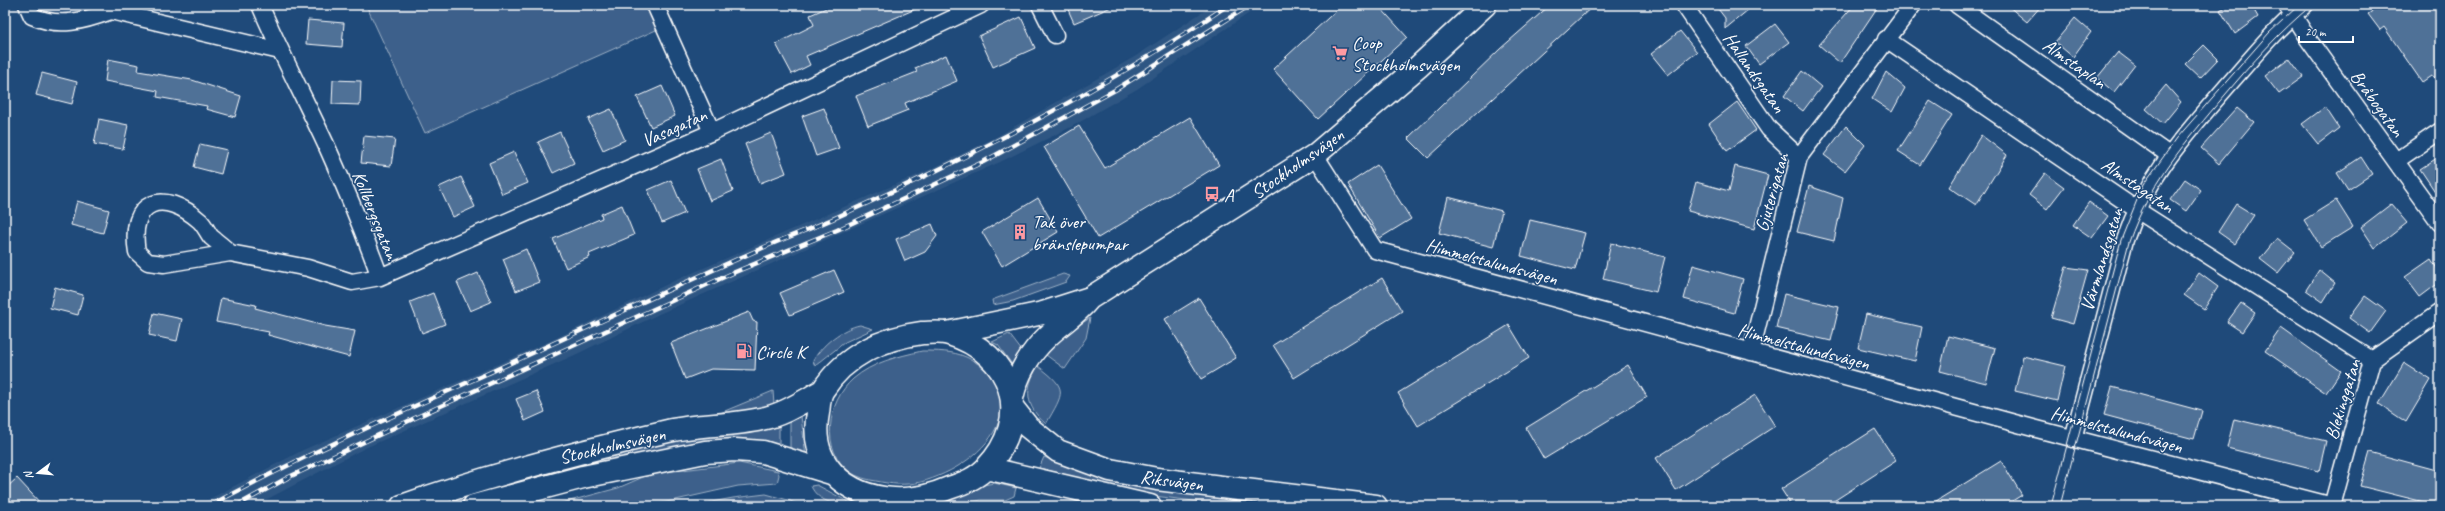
<svg xmlns="http://www.w3.org/2000/svg" width="2445" height="511" font-family="Caveat,sans-serif">
  <rect width="100%" height="100%" fill="#1f4a7a"/>
  <filter id="ink" filterUnits="userSpaceOnUse"><feTurbulence type="fractalNoise" baseFrequency=".025" numOctaves="2"/><feDisplacementMap in="SourceGraphic" scale="8" xChannelSelector="R" yChannelSelector="G"/><feConvolveMatrix kernelMatrix="1 2 1 2 8 2 1 2 1" color-interpolation-filters="sRGB"/></filter>
  <g filter="url(#ink)">
    <path fill="#2e5683" d="M1213,5h48l-124,84 -66,38 -71,35 -341,152 -82,40 -212,94 -111,58h-58l107,-56 247,-109 124,-60 257,-112 67,-33 138,-80z"/>
    <path fill="#3c618b" stroke="#9eb0c5" d="M366,5h289l10,21 -240,107z
      M1063,274l7,2 -4,6 -53,19 -20,4 -1,-5z
      M1090,318l-4,20 -21,31 -19,-14 10,-15z
      M860,325l13,4 -28,13 -30,24 -2,-5c8,-16 30,-33 47,-36z
      M1009,334l16,21 -11,12 -16,-22 -6,-3z
      M922,351c14,0 31,0 44,6 24,10 41,38 33,64 -11,31 -48,53 -78,61 -15,4 -31,2 -45,-1 -8,-1 -19,-4 -26,-9 -30,-22 -23,-70 3,-93 20,-17 43,-22 69,-28z
      M1038,366c31,23 26,26 8,58 -21,-18 -22,-35 -8,-58z
      M773,391l1,14 -66,13z
      M801,416l5,41 -16,-4v-31z
      M779,425v24l-309,50 -22,7h-21l204,-58z
      M1044,457c77,33 172,37 255,49h-65l-88,-11 -107,-27z
      M739,463l39,8 1,4 -2,8 -39,3 -89,20h-98l67,-18 32,-14z
      M994,483l22,5 -2,8 -9,4h-24l-27,6h-12c15,-13 33,-20 52,-23z
      M817,485l39,21c-16,0 -38,-3 -45,-20z
      M766,494l22,6 14,6h-112l43,-8z"/>
    <path fill="#507197" stroke="#fff" d="M833,5h92l-119,51 4,9 -18,9 -16,-30 38,-19 -4,-10z
      M1066,5h50l-42,18z
      M1342,5h36l29,32 -89,82 -45,-50z
      M1550,5h44l-166,153 -20,-20 92,-89z
      M1715,5h39l-29,24v-11z
      M1854,5h25l-39,58 -21,-18z
      M2007,5h35l-15,17z
      M2228,5h23l7,12 -23,17 -15,-24z
      M2382,5h51l7,10v67l-9,-6 -9,6 -38,-55 -4,3 -12,-16z
      M1021,17l14,31 -42,19 -14,-31z
      M2075,18l16,14 -18,25 -18,-15z
      M308,20l36,3 -2,24 -36,-3z
      M1775,24l14,18 -30,22 -13,-18z
      M1680,31l17,21 -29,23 -17,-21z
      M2204,45l14,14 -18,19 -15,-14z
      M2118,52l17,13 -21,27 -17,-14z
      M946,55l11,26 -52,22 3,7 -40,16 -12,-30 61,-24 -2,-4z
      M2289,58l14,19 -24,17 -14,-18z
      M108,59l31,6 -1,6 54,9 49,16 -6,21 -29,-8 1,-3 -50,-9 1,-6 -53,-10z
      M1802,71l19,16 -18,24 -19,-15z
      M1886,72l19,16 -13,24 -20,-13z
      M42,73l35,9 -5,22 -36,-9z
      M333,80l28,1 -1,24 -28,-1z
      M2166,85l15,17 -18,22 -17,-15z
      M662,86l13,30 -24,11 -14,-30z
      M1930,101l22,14 -32,50 -22,-14z
      M1737,102l19,28 -29,21 -18,-27z
      M2325,107l14,21 -21,16 -16,-20z
      M824,108l15,40 -23,8 -14,-40z
      M2237,108l17,14 -35,42 -18,-16z
      M611,109l14,31 -22,10 -15,-31z
      M1190,117l29,48 -121,73 -54,-91 35,-21 26,42z
      M99,119l29,6 -5,24 -29,-5z
      M1846,126l19,19 -20,26 -21,-16z
      M560,132l14,31 -21,10 -15,-31z
      M771,133l15,40 -26,10 -15,-39z
      M1981,135l26,20 -31,50 -27,-18z
      M364,136l31,3 -4,27 -30,-3z
      M200,144l27,6 -6,24 -27,-7z
      M514,152l14,31 -26,11 -13,-31z
      M2440,156v43l-20,-30z
      M2361,157l11,17 -24,16 -11,-17z
      M721,159l12,32 -23,10 -13,-32z
      M1377,165l34,54 -31,19 -32,-54z
      M1735,166l33,9 -14,54 -66,-18 8,-29 33,9z
      M2045,173l19,14 -17,22 -18,-14z
      M461,177l14,30 -22,10 -14,-30z
      M2185,179l16,11 -15,21 -16,-11z
      M671,180l14,33 -23,10 -14,-33z
      M1809,186l34,12 -9,43 -37,-9z
      M1448,197l54,14 -9,36 -54,-14z
      M1038,198l20,34 -56,34 -20,-34z
      M2336,200l17,27 -32,20 -17,-27z
      M77,201l32,9 -6,23 -32,-8z
      M2089,202l19,14 -16,22 -19,-13z
      M2236,204l18,11 -19,29 -17,-12z
      M2391,204l16,19 -32,25 -14,-21z
      M622,205l12,30 -45,19 1,3 -24,11 -13,-29 49,-21 -1,-4z
      M1530,220l55,13 -10,37 -54,-14z
      M932,224l5,12 -12,16 -20,9 -9,-22z
      M2277,238l18,14 -17,21 -18,-14z
      M1611,243l54,14 -9,35 -53,-13z
      M526,249l13,33 -23,9 -13,-32z
      M2431,259l9,14v9l-20,15 -15,-20z
      M1693,265l50,14 -9,34 -50,-14z
      M2066,267l22,3 -15,54 -22,-6z
      M834,270l10,22 -54,23 -10,-22z
      M2319,270l16,13 -12,19 -17,-12z
      M478,273l13,29 -21,9 -13,-29z
      M2199,273l19,14 -14,22 -20,-14z
      M1382,278l20,33 -108,67 -21,-33z
      M55,287l28,8 -5,20 -28,-7z
      M433,293l12,31 -23,9 -12,-31z
      M1784,294l55,13 -8,34 -55,-13z
      M2365,296l21,15 -16,22 -21,-15z
      M221,298l35,7 -1,3 70,18 30,5 -6,26 -81,-22 1,-3 -53,-10z
      M1199,298l37,60 -35,21 -36,-60z
      M2241,303l14,10 -13,19 -15,-10z
      M749,312l4,9 4,1 -2,48 -44,-1 -26,10 -14,-36z
      M154,313l28,6 -5,22 -28,-6z
      M1866,314l56,13 -7,34 -57,-13z
      M1509,325l20,33 -111,68 -20,-33z
      M2281,328l60,43 -15,22 -61,-42z
      M1948,336l47,12 -9,35 -46,-12z
      M2023,356l42,10 -8,35 -42,-10z
      M2404,363l27,17 -25,42 -27,-18z
      M1628,365l19,32 -103,62 -18,-31z
      M2112,387l90,24 -8,28 -90,-24z
      M536,391l9,21 -20,9 -9,-22z
      M1755,395l20,31 -99,64 -20,-32z
      M2234,419l92,22 -7,30 -92,-23z
      M1875,429l21,32 -70,45h-34l-11,-17z
      M2370,452l70,19v35l-80,-20z
      M2001,461l21,34 -18,11h-76z
      M17,478l26,28h-34l-4,-4v-13z"/>
    <g fill="none" stroke-linecap="round" stroke-linejoin="round">
      <defs>
        <path id="minor" d="M27,5l5,11c27,12 52,5 79,-5l169,40
          M260,5c21,49 46,96 68,144 19,42 36,84 52,128
          M655,5l57,127
          M1040,5l15,30
          M1684,5l85,124 30,28
          M1957,5l212,150
          M2288,7l20,32 132,184
          M1886,39l254,173 232,148
          M1315,155l60,95 658,178 300,78
          M2396,161l44,-30
          M230,253c-6,-6 -13,-11 -19,-16 -4,-5 -6,-11 -11,-16 -37,-33 -72,-21 -63,31l11,10 16,2 66,-11 78,15 44,14 28,-5 332,-145 269,-127
          M1751,352l48,-195 114,-152
          M2073,439l52,-199c21,-63 61,-106 104,-156 24,-27 47,-56 76,-79
          M2332,506l40,-146 68,-48"/>
        <path id="secondary" d="M947,333l96,-20 47,-15 225,-143 103,-88 67,-62
          M1012,398c5,-23 18,-45 35,-61 13,-13 29,-22 41,-37"/>
        <path id="trunk" d="M922,333c8,0 19,-2 27,1 64,19 85,84 37,134 -9,10 -24,16 -37,20 -18,8 -35,12 -55,11 -49,-3 -86,-35 -76,-86 1,-7 1,-17 5,-23 22,-35 60,-52 99,-57z
          M1013,408l15,19 30,24 52,19 47,9 219,27
          M986,468l164,38
          M402,506c87,-31 176,-54 266,-75 31,-7 63,-5 93,-12 22,-4 41,-17 61,-28
          M474,506l109,-29 122,-25 30,-2 28,2 68,21"/>
      </defs>
      <use href="#minor" stroke="#fff" stroke-width="19"/>
      <use href="#secondary" stroke="#fff" stroke-width="25"/>
      <use href="#trunk" stroke="#fff" stroke-width="25"/>
      <use href="#minor" stroke="#1f4a7a" stroke-width="16"/>
      <use href="#secondary" stroke="#1f4a7a" stroke-width="22"/>
      <use href="#trunk" stroke="#1f4a7a" stroke-width="22"/>
      <path stroke="#fff" stroke-width="1" d="M2051,506l70,-266 22,-55 34,-47 92,-105 30,-28
        M2060,506l69,-264c20,-58 57,-101 96,-147 27,-32 54,-63 87,-90"/>
      <defs>
        <path id="rail" d="M209,506c93,-50 188,-92 284,-135 88,-40 176,-82 265,-121 26,-12 53,-21 79,-33 135,-61 268,-128 391,-212
          M236,506l53,-29 143,-67 303,-138 102,-42 146,-68 132,-72 135,-85"/>
      </defs>
      <use href="#rail" stroke="#fff" stroke-width="4.5"/>
      <use href="#rail" stroke="#1f4a7a" stroke-width="3" stroke-dasharray="9" stroke-linecap="butt"/>
    </g>
  </g>
  <defs>
    <symbol id="supermarket-bare" viewBox="-9 -9 18 18"><path d="M-6-5.5h2.5l.6 2H6L4.5 2H-2.5L-4.4-4H-6ZM-1.5 3.2a1.3 1.3 0 1 0 .1 0ZM3 3.2a1.3 1.3 0 1 0 .1 0Z" fill="#ff9aa2" stroke="#1f4a7a" stroke-width="2.5" paint-order="stroke"/></symbol>
    <symbol id="bus-bare" viewBox="-9 -9 18 18"><path d="M-5-6H5V4H4V6H2V4H-2V6H-4V4H-5ZM-3.5-4V0h7V-4ZM-3.5 1.2v1.5H-2V1.2ZM2 1.2v1.5H3.5V1.2Z" fill="#ff9aa2" stroke="#1f4a7a" stroke-width="2.5" paint-order="stroke"/></symbol>
    <symbol id="building-bare" viewBox="-9 -9 18 18"><path d="M-4-6H4V6H1V3H-1V6H-4ZM-2.5-4.3h1.7v1.8h-1.7ZM.8-4.3h1.7v1.8H.8ZM-2.5-1h1.7V.8h-1.7ZM.8-1h1.7V.8H.8Z" fill="#ff9aa2" stroke="#1f4a7a" stroke-width="2.5" paint-order="stroke"/></symbol>
    <symbol id="fuel-bare" viewBox="-9 -9 18 18"><path d="M-5.5-6h7V0h2V4h1.3V-2.5L3-4.5l.8-.8L6-3V5H2.5V1h-1V6h-7ZM-4.2-4.7v3.2H.2V-4.7Z" fill="#ff9aa2" stroke="#1f4a7a" stroke-width="2.5" paint-order="stroke"/></symbol>
  </defs>
  <g fill-rule="evenodd">
    <use href="#supermarket-bare" x="1329" y="42" width="22" height="22"/>
    <use href="#bus-bare" x="1201" y="183" width="22" height="22"/>
    <use href="#building-bare" x="1009" y="221" width="22" height="22"/>
    <use href="#fuel-bare" x="733" y="340" width="22" height="22"/>
  </g>
  <g text-anchor="middle" stroke-width="3" stroke-linejoin="round" paint-order="stroke">
    <g font-size="19" fill="#fff" stroke="#1f4a7a" text-anchor="start">
      <text x="1352" y="49">Coop<tspan x="1352" dy="22">Stockholmsvägen</tspan></text>
      <text x="1224" y="201">A</text>
      <text x="1032" y="228">Tak över<tspan x="1032" dy="22">bränslepumpar</tspan></text>
      <text x="756" y="358">Circle K</text>
    </g>
    <g font-size="19" fill="#fff" stroke="#1f4a7a">
      <text transform="translate(2075 63) rotate(35)" y="7">Almstaplan</text>
      <text transform="translate(1755 72) rotate(55)" y="7">Hallandsgatan</text>
      <text transform="translate(2378 103) rotate(54)" y="7">Bråbogatan</text>
      <text transform="translate(674 127) rotate(-24)" y="7">Vasagatan</text>
      <text transform="translate(1297 163) rotate(-35)" y="7">Stockholmsvägen</text>
      <text transform="translate(2138 185) rotate(34)" y="7">Almstagatan</text>
      <text transform="translate(1771 192) rotate(-74)" y="7">Gjuterigatan</text>
      <text transform="translate(376 215) rotate(68)" y="7">Kollbergsgatan</text>
      <text transform="translate(2101 259) rotate(-73)" y="7">Värmlandsgatan</text>
      <text transform="translate(1492 261) rotate(15)" y="7">Himmelstalundsvägen</text>
      <text transform="translate(1804 346) rotate(15)" y="7">Himmelstalundsvägen</text>
      <text transform="translate(2342 399) rotate(-73)" y="7">Blekinggatan</text>
      <text transform="translate(2117 429) rotate(15)" y="7">Himmelstalundsvägen</text>
      <text transform="translate(612 445) rotate(-13)" y="7">Stockholmsvägen</text>
      <text transform="translate(1172 480) rotate(8)" y="7">Riksvägen</text>
    </g>
  </g>
  <rect width="2445" height="511" fill="none" stroke="#1f4a7a" stroke-width="20"/>
  <rect x="10" y="10" width="2425" height="491" fill="none" stroke="#fff" stroke-width="1.5" filter="url(#ink)"/>
  <g transform="translate(38 473) rotate(254)" stroke="#1f4a7a" stroke-width="3" paint-order="stroke">
  <path d="M0-3L7 15L0 10L-7 15Z" fill="#ffffff"/>
  <text y="-6" font-size="11" font-weight="bold" text-anchor="middle" fill="#ffffff">N</text>
  </g>
  <path d="M2299 36v6h54v-6" fill="none" stroke="#ffffff" stroke-width="2"/>
  <text x="2305" y="36" font-size="12" fill="#ffffff" stroke="#1f4a7a" stroke-width="3" paint-order="stroke">20 m</text>
</svg>
